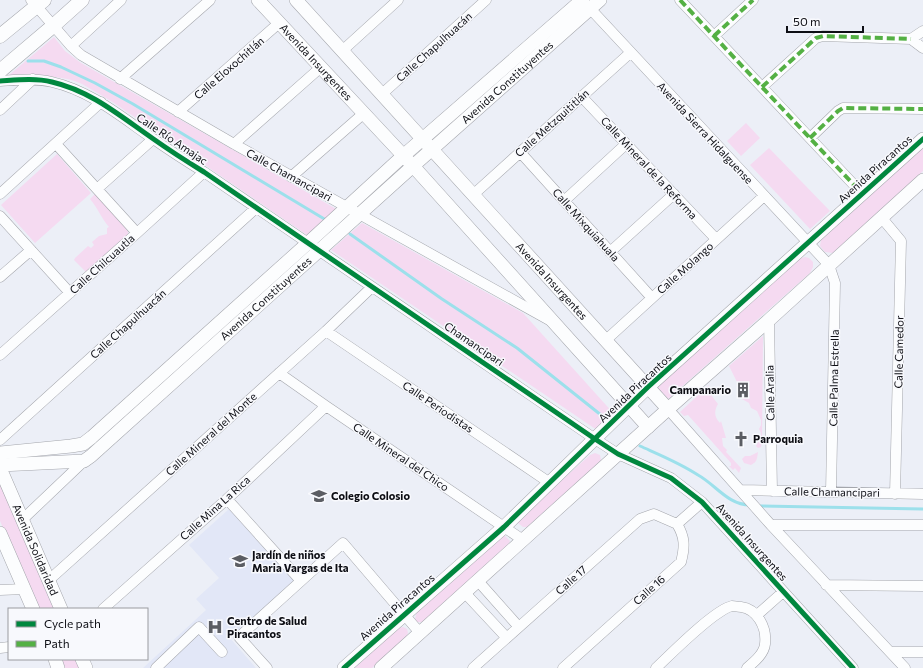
<svg xmlns="http://www.w3.org/2000/svg" width="923" height="668" font-family="Commissioner,sans-serif">
  <rect width="100%" height="100%" fill="#eceff7"/>
  <path fill="#e2e7f7" d="M229,509l65,72 -64,57 26,30h-113l63,-58 -10,-11 23,-21 -30,-33z"/>
  <path fill="#f5daf1" d="M54,37l11,14 16,12 257,147 -28,27 -196,-134c-10,-6 -21,-13 -32,-19 -22,-10 -50,-8 -74,-8z
    M746,123l14,15 -19,18 -14,-15z
    M923,147v24l-90,82 -8,-1 -5,-6 1,-6z
    M769,148l61,63 -20,18 -60,-64z
    M57,154l34,39 -56,50 -34,-38z
    M95,194l33,37v3l-42,38 -12,-12 1,-2 13,-12 3,2 3,-3 -2,-3 7,-6 8,-2v-6l2,-1c-8,-9 -11,-19 -19,-28z
    M362,223l161,90 92,102 -18,15 -266,-180z
    M805,257l4,1 4,4v5l-3,6 -142,126 -11,-12 142,-128z
    M763,336l-1,106 -1,5 -3,1 -2,-2 4,-7 1,-6 -2,-4 2,-4v-5l-4,-9 -6,-3 -2,-5 -7,-4 1,-6 3,-1 1,-3 -4,-2 -3,1 -11,-22z
    M709,385l-1,6 10,13c-4,7 -4,13 2,19l1,-2 5,17h-4l1,8 4,4 -1,2 15,16 -2,5 -4,-5 -2,2 -4,-4h2v-3l-43,-48 -4,1 -4,-4z
    M758,452c-1,7 -1,10 -7,13l-7,-2 -2,-4 3,-3h5z
    M595,453l5,2 1,5 -3,4 -71,63h-4l-5,-4 2,-5 70,-63z
    M0,479l56,130h-18l-38,-88z
    M504,535l6,6 -2,4 -83,75 -3,2h-5l-2,-3 2,-8z
    M403,627l4,2 1,4 -2,4 -34,31h-17l43,-40z
    M60,659h18l4,9h-18z"/>
  <g fill="none" stroke-linecap="round" stroke-linejoin="round">
    <path stroke="#9ce0eb" stroke-width="3" d="M28,61h16l17,6 34,16 38,21 193,116
      M350,234l92,65 75,49 89,71
      M640,446c20,9 40,17 58,29 18,10 30,30 52,30
      M758,506l165,3"/>
    <defs>
      <path id="minor" d="M31,0l40,46 10,9 153,89 315,176
        M680,0l175,186 6,10
        M585,3l244,262 6,18 -4,209
        M714,36l39,-36
        M911,39l12,-8
        M71,46l50,-46
        M342,51l56,-51
        M120,79l90,-79
        M0,81c17,-1 35,-3 52,1 39,9 68,34 100,56 17,12 34,23 52,34l391,267 23,15 53,24 31,24 151,166
        M762,87l54,-49 7,-2 88,3 12,9
        M382,94l104,-94
        M581,96l135,143
        M0,110l33,-31
        M178,112l101,-89
        M810,138l28,-27 5,-3 80,1
        M56,144l81,89
        M234,144l86,-76
        M520,152l132,146
        M291,177l72,-63
        M97,189l56,-50
        M0,194l101,-92
        M474,194l156,-141
        M564,201l62,-57
        M0,216l70,77
        M881,217l20,24 -6,253
        M610,252l64,-58
        M0,277l31,-27
        M769,320l3,171
        M326,331l224,152
        M606,340l158,-144
        M0,355l137,-122 67,-61
        M279,373l47,33 197,134
        M668,409l103,116 134,143
        M0,440l256,-232
        M742,490l181,4
        M227,499l74,82
        M22,520l62,-59
        M677,524l25,-22
        M771,525h152
        M49,580l277,-249 46,-44
        M478,581l40,45
        M826,585l97,1
        M0,590l24,-1
        M465,593l41,44
        M103,609l124,-110 99,-93
        M757,615l26,-23
        M0,648l9,-1
        M890,652h33
        M156,668l43,-41 23,25
        M267,668l-28,-31 104,-94 77,90
        M473,668l167,-149 14,-5 23,10
        M563,668l118,-106c4,-15 4,-25 -4,-38
        M656,668c15,-14 58,-58 76,-62 2,0 6,1 9,1 16,2 26,20 24,37 -1,10 -11,18 -18,24"/>
      <g id="tertiary">
        <path id="s1" d="M258,0l155,166 235,261"/>
        <path id="s2" d="M296,0l372,409"/>
        <path d="M0,453l71,-7 12,-2 9,-7 216,-194 95,-87 179,-156"/>
        <path id="s3" d="M0,465l84,-4 7,-5 322,-290 187,-166"/>
        <path id="s4" d="M0,468l61,141"/>
        <path d="M0,533l33,76"/>
        <path d="M55,659l3,9"/>
        <path d="M82,659l4,9"/>
        <path d="M344,668l160,-141 144,-140 275,-248"/>
        <path d="M381,668l287,-259 101,-89 154,-140"/>
      </g>
      <path id="secondary" d="M0,36l44,-36
        M0,71l53,-45 29,-26"/>
    </defs>
    <use href="#minor" stroke="#a4a6ac" stroke-width="11"/>
    <use href="#tertiary" stroke="#a4a6ac" stroke-width="14"/>
    <use href="#secondary" stroke="#a4a6ac" stroke-width="15"/>
    <use href="#minor" stroke="#fcfdfe" stroke-width="10"/>
    <use href="#tertiary" stroke="#fcfdfe" stroke-width="13"/>
    <use href="#secondary" stroke="#fcfdfe" stroke-width="14"/>
    <path stroke="#54b044" stroke-width="4" stroke-dasharray="8 4" stroke-linecap="butt" d="M680,0l175,186
      M714,36l39,-36
      M762,87l54,-49 7,-2 88,3
      M810,138l28,-27 5,-3 80,1"/>
    <defs>
      <path id="cycleway" d="M0,81c17,-1 35,-3 52,1 39,9 68,34 100,56 17,12 34,23 52,34l391,267 23,15 53,24 31,24 151,166
        M344,668l160,-141 144,-140 275,-248"/>
    </defs>
    <use href="#cycleway" stroke="#f8f9fd" stroke-width="8"/>
    <use href="#cycleway" stroke="#00873e" stroke-width="5"/>
  </g>
  <defs>
    <symbol id="building-bare" viewBox="-9 -9 18 18"><path d="M-4-6H4V6H1V3H-1V6H-4ZM-2.5-4.3h1.7v1.8h-1.7ZM.8-4.3h1.7v1.8H.8ZM-2.5-1h1.7V.8h-1.7ZM.8-1h1.7V.8H.8Z" fill="#5b5d63" stroke="#f8f9fd" stroke-width="2.5" paint-order="stroke"/></symbol>
    <symbol id="church-bare" viewBox="-9 -9 18 18"><path d="M-1.2-6h2.4v3.5h3.3v2.4h-3.3V6h-2.4V-.1h-3.3v-2.4h3.3Z" fill="#5b5d63" stroke="#f8f9fd" stroke-width="2.5" paint-order="stroke"/></symbol>
    <symbol id="school-bare" viewBox="-9 -9 18 18"><path d="M0-5L7-2L0 1L-7-2ZM-4 1L0 2.5L4 1V4Q0 6-4 4Z" fill="#5b5d63" stroke="#f8f9fd" stroke-width="2.5" paint-order="stroke"/></symbol>
    <symbol id="hospital-bare" viewBox="-9 -9 18 18"><path d="M-5-5h3v3.5h4V-5h3V5h-3V1.5h-4V5h-3Z" fill="#5b5d63" stroke="#f8f9fd" stroke-width="2.5" paint-order="stroke"/></symbol>
  </defs>
  <g fill-rule="evenodd">
    <use href="#building-bare" x="732" y="379" width="22" height="22"/>
    <use href="#church-bare" x="730" y="428" width="22" height="22"/>
    <use href="#school-bare" x="308" y="485" width="22" height="22"/>
    <use href="#school-bare" x="229" y="550" width="22" height="22"/>
    <use href="#hospital-bare" x="204" y="616" width="22" height="22"/>
  </g>
  <g text-anchor="middle" stroke-width="3" stroke-linejoin="round" paint-order="stroke">
    <g font-size="11" fill="#0d0e14" stroke="#f8f9fd">
      <text transform="translate(434 47) rotate(-42)" y="4">Calle Chapulhuacán</text>
      <text dy="4" stroke="none"><textPath href="#s1" startOffset="85">Avenida Insurgentes</textPath></text>
      <text transform="translate(229 68) rotate(-41)" y="4">Calle Eloxochitlán</text>
      <text dy="4" stroke="none"><textPath href="#s3" startOffset="652">Avenida Constituyentes</textPath></text>
      <text transform="translate(552 123) rotate(-42)" y="4">Calle Metzquititlán</text>
      <text transform="translate(705 133) rotate(47)" y="4">Avenida Sierra Hidalguense</text>
      <text transform="translate(172 139) rotate(34)" y="4">Calle Río Amajac</text>
      <text transform="translate(649 168) rotate(47)" y="4">Calle Mineral de la Reforma</text>
      <text transform="translate(875 169) rotate(-42)" y="4">Avenida Piracantos</text>
      <text transform="translate(289 175) rotate(29)" y="4">Calle Chamancipari</text>
      <text transform="translate(586 225) rotate(48)" y="4">Calle Mixquiahuala</text>
      <text transform="translate(102 264) rotate(-42)" y="4">Calle Chilcuautla</text>
      <text transform="translate(685 268) rotate(-42)" y="4">Calle Molango</text>
      <text dy="4" stroke="none"><textPath href="#s2" startOffset="380">Avenida Insurgentes</textPath></text>
      <text dy="4" stroke="none"><textPath href="#s3" startOffset="328">Avenida Constituyentes</textPath></text>
      <text transform="translate(128 324) rotate(-42)" y="4">Calle Chapulhuacán</text>
      <text transform="translate(474 344) rotate(34)" y="4">Chamancipari</text>
      <text transform="translate(899 352) rotate(-89)" y="4">Calle Camedor</text>
      <text transform="translate(834 378) rotate(-89)" y="4">Calle Palma Estrella</text>
      <text transform="translate(635 388) rotate(-43)" y="4">Avenida Piracantos</text>
      <text transform="translate(770 393) rotate(-91)" y="4">Calle Aralia</text>
      <text transform="translate(438 407) rotate(34)" y="4">Calle Periodistas</text>
      <text transform="translate(211 434) rotate(-42)" y="4">Calle Mineral del Monte</text>
      <text transform="translate(401 457) rotate(34)" y="4">Calle Mineral del Chico</text>
      <text transform="translate(832 492) rotate(1)" y="4">Calle Chamancipari</text>
      <text transform="translate(215 508) rotate(-42)" y="4">Calle Mina La Rica</text>
      <text transform="translate(752 542) rotate(48)" y="4">Avenida Insurgentes</text>
      <text dy="4" stroke="none"><textPath href="#s4" startOffset="89">Avenida Solidaridad</textPath></text>
      <text transform="translate(571 580) rotate(-42)" y="4">Calle 17</text>
      <text transform="translate(649 590) rotate(-42)" y="4">Calle 16</text>
      <text transform="translate(397 607) rotate(-41)" y="4">Avenida Piracantos</text>
    </g>
    <g font-size="11" font-weight="bold" fill="#0d0e14" stroke="#f8f9fd" text-anchor="start">
      <text x="731" y="394" text-anchor="end">Campanario</text>
      <text x="753" y="443">Parroquia</text>
      <text x="331" y="500">Colegio Colosio</text>
      <text x="252" y="559">Jardín de niños<tspan x="252" dy="13">Maria Vargas de Ita</tspan></text>
      <text x="227" y="625">Centro de Salud<tspan x="227" dy="13">Piracantos</tspan></text>
    </g>
  </g>
  <rect x="8" y="608" width="140" height="52" fill="#f8f9fd" stroke="#9a9ba0"/>
  <rect x="16" y="621" width="20" height="6" fill="#00873e" stroke="#9a9ba0"/>
  <text x="44" y="628" font-size="12" fill="#0d0e14">Cycle path</text>
  <rect x="16" y="641" width="20" height="6" fill="#54b044" stroke="#9a9ba0"/>
  <text x="44" y="648" font-size="12" fill="#0d0e14">Path</text>
  <path d="M787 26v6h76v-6" fill="none" stroke="#0d0e14" stroke-width="2"/>
  <text x="793" y="26" font-size="12" fill="#0d0e14" stroke="#f8f9fd" stroke-width="3" paint-order="stroke">50 m</text>
</svg>
